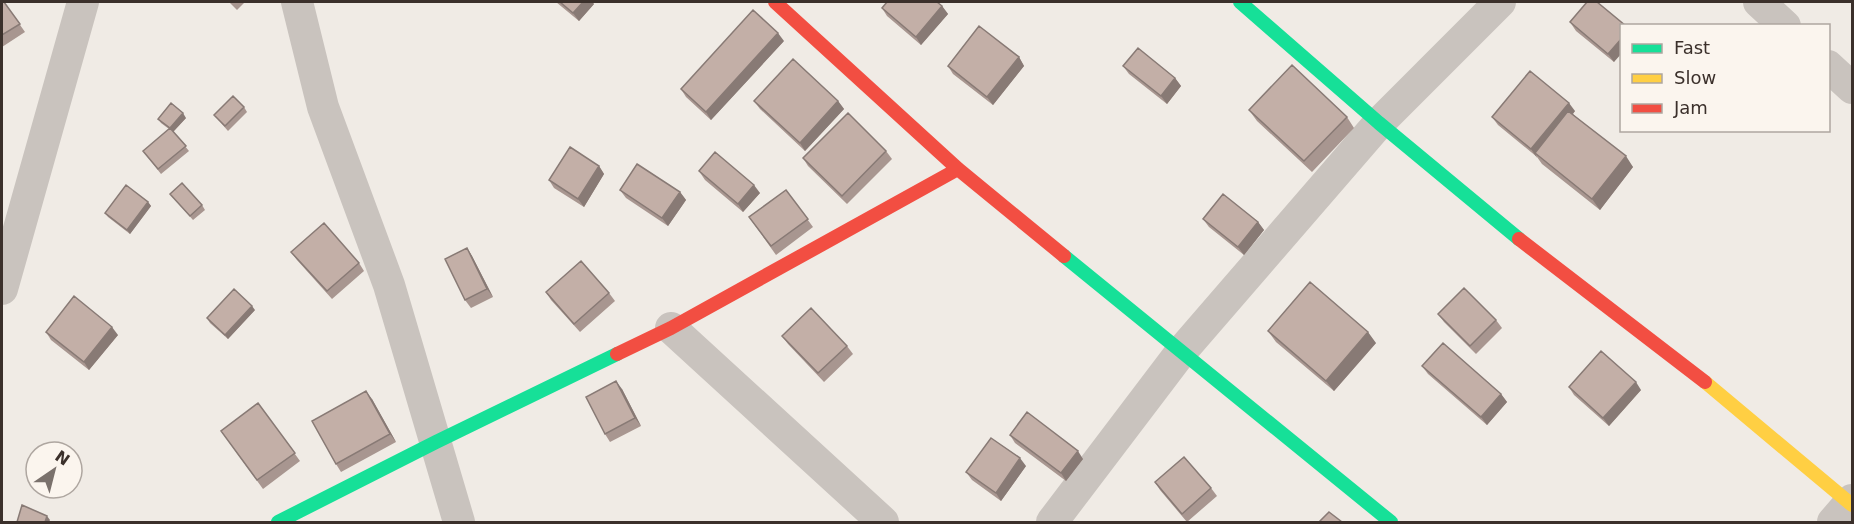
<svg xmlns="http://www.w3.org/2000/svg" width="1854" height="524" font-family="'DejaVu Sans',sans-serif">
  <rect width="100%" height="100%" fill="#f0ebe5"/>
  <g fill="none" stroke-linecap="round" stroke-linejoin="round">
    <path stroke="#c9c3be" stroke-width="32" d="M297,2l26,105 66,178 70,237
      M1759,2l26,24
      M1828,66l24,22
      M2,289l81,-287
      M671,328l212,194
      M1052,522l129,-170 198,-229 121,-121
      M1833,522l19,-22"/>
    <path stroke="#16e098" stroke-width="14" d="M1240,2l139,121 140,116
      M1064,256l327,266
      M278,522l158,-80 181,-88"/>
    <path stroke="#ffcf43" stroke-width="14" d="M1705,382l147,123"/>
    <path stroke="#f24e42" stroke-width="14" d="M775,2l183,167 106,87
      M1519,239l186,143
      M617,354l54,-26 287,-159"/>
  </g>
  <path fill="#a89690" d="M2,2h2l21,30 -23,15z
    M229,2h16l-8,8z
    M556,2h36l2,2 -15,17z
    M942,6l6,8 -27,31 -34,-29 -5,-8z
    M1570,22l56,4 -12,36 -38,-31z
    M784,41l-73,79 -25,-23 -5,-8z
    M1019,57l5,9 -31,39 -40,-31 -5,-8z
    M1123,66l52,12 6,8 -14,18 -38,-30z
    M754,101h84l6,8 -39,42 -45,-42z
    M244,107l3,5 -19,19 -14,-16z
    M1249,110l98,7 7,11 -42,44 -55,-51z
    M1575,111l-2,3 60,53 -33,43 -58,-46 -5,-7 -39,-32 -6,-8z
    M186,118l-13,14 16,19 -28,23 -15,-19 23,-26 -8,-6 -3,-4z
    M886,151l6,8 -45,45 -39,-38 -5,-8z
    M599,166l5,8 -20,33 -30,-19 -5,-8z
    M699,171l61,22 -17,19 -38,-32z
    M620,190l60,2 6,8 -18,26 -42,-28z
    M786,190l27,37 -37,28 -27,-38z
    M170,194l32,11 3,5 -12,10z
    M148,202l3,4 -21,28 -22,-17 -3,-4z
    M1203,219l55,3 6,8 -20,25 -35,-28z
    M467,248l5,8 21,41 -22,11 -6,-8z
    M291,252l68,11 5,8 -32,28 -35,-39z
    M546,292l63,1 6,8 -35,31 -29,-32z
    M255,310l-27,29 -18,-16 -3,-5z
    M1438,314l58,6 6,8 -26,26 -32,-32z
    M1268,331l108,12 -42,48 -58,-49z
    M46,332l72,3 -29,35 -38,-30z
    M782,336l65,10 6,8 -29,28 -36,-38z
    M1422,366l79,28 6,8 -20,23 -59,-51z
    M1569,387l72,3 -32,36 -35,-31z
    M622,389l19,37 -31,16 -5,-8z
    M372,399l24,43 -55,30 -5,-8z
    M258,403l42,58 -37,28 -42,-58z
    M1010,435l73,24 -17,22 -51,-38z
    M1026,466l-25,35 -29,-21 -6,-8z
    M1155,482l56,6 6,8 -30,26 -27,-32z"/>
  <path fill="#887a75" d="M583,2h9l2,2 -15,17 -6,-8z
    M942,6l6,8 -27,31 -5,-8z
    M778,33l6,8 -73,79 -5,-8z
    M1622,38v15l-8,9 -6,-8z
    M1019,57l5,9 -31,39 -6,-8z
    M1175,78l6,8 -14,18 -6,-8z
    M838,101l6,8 -39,42 -5,-8z
    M1569,103l6,8 -37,45 -3,-3 2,5 -6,-9z
    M183,113l3,5 -13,14 -3,-4z
    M1626,156l7,11 -33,43 -8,-11z
    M599,166l5,8 -20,33 -6,-8z
    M754,185l6,8 -17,19 -5,-8z
    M680,192l6,8 -18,26 -6,-8z
    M148,202l3,4 -21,28 -3,-4z
    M1258,222l6,8 -20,25 -6,-8z
    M467,248l5,8 21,41 -6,-8z
    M252,306l3,4 -27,29 -3,-4z
    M112,327l6,8 -29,35 -5,-8z
    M1368,332l8,11 -42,48 -8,-10z
    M616,381l6,8 19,37 -6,-8z
    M1636,382l5,8 -32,36 -6,-8z
    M366,391l6,8 24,43 -6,-8z
    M1501,394l6,8 -20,23 -6,-8z
    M1078,451l5,8 -17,22 -5,-8z
    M1020,458l6,8 -25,35 -5,-8z
    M47,516l3,4 -1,2h-4z"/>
  <path fill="#c3afa7" stroke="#887a75" stroke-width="1.5" d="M2,2h2l16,22 -18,11z
    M560,2h23l-10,11z
    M887,2h50l5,4 -26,31 -34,-29z
    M1587,2h10l29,24h-4v12l-14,16 -38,-32z
    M753,10l25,23 -72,79 -25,-23z
    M979,26l40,31 -32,40 -39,-31z
    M1138,48l37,30 -14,18 -38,-30z
    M793,59l45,42 -38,42 -46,-42z
    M1292,65l55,52 -43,44 -55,-51z
    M1530,71l39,32 -38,46 -39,-32z
    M233,96l11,11 -19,19 -11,-11z
    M171,103l12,10 -13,15 -12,-9z
    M1568,111l58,45 -34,43 -57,-46z
    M848,113l38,38 -44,45 -39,-38z
    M170,128l16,18 -28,23 -15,-18z
    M570,147l29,19 -21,33 -29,-19z
    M715,152l39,33 -16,19 -39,-33z
    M637,164l43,28 -18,26 -42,-28z
    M182,183l20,22 -12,11 -20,-22z
    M126,185l22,17 -21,28 -22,-17z
    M786,190l22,29 -37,27 -22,-29z
    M1223,194l35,28 -20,25 -35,-28z
    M324,223l35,40 -32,28 -36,-39z
    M467,248l20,41 -22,11 -20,-41z
    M581,261l28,32 -35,31 -28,-32z
    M1310,282l58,50 -42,49 -58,-50z
    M1464,288l32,32 -26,26 -32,-32z
    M234,289l18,17 -27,29 -18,-17z
    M74,296l38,31 -28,35 -38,-30z
    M811,308l36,38 -29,27 -36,-37z
    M1443,343l58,51 -20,23 -59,-51z
    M1601,351l35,31 -33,36 -34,-31z
    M616,381l19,37 -30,16 -19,-37z
    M366,391l24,43 -54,30 -24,-43z
    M258,403l37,50 -38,27 -36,-49z
    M1027,412l51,39 -17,22 -51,-38z
    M991,438l29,20 -24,35 -30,-21z
    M1184,457l27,31 -29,26 -27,-32z
    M22,505l25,11 -2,6h-28z
    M1329,512l13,10h-23z"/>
  <rect width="1854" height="524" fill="none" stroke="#3b302b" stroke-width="6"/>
  <rect x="1620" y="24" width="210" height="108" fill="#fbf5ee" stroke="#aea6a0" stroke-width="1.5"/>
  <rect x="1632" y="44" width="30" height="9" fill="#16e098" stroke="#aea6a0" stroke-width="1.5"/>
  <text x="1674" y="54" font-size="18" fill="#3b302b">Fast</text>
  <rect x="1632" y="74" width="30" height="9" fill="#ffcf43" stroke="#aea6a0" stroke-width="1.5"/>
  <text x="1674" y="84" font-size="18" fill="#3b302b">Slow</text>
  <rect x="1632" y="104" width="30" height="9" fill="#f24e42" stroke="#aea6a0" stroke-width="1.5"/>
  <text x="1674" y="114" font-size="18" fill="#3b302b">Jam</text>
  <g transform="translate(54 470) rotate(35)"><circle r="28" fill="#fbf5ee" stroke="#aea6a0" stroke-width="1.5"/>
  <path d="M0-4.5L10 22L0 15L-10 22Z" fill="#7a716c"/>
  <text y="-9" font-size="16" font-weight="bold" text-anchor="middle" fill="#3b302b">N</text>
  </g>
</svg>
